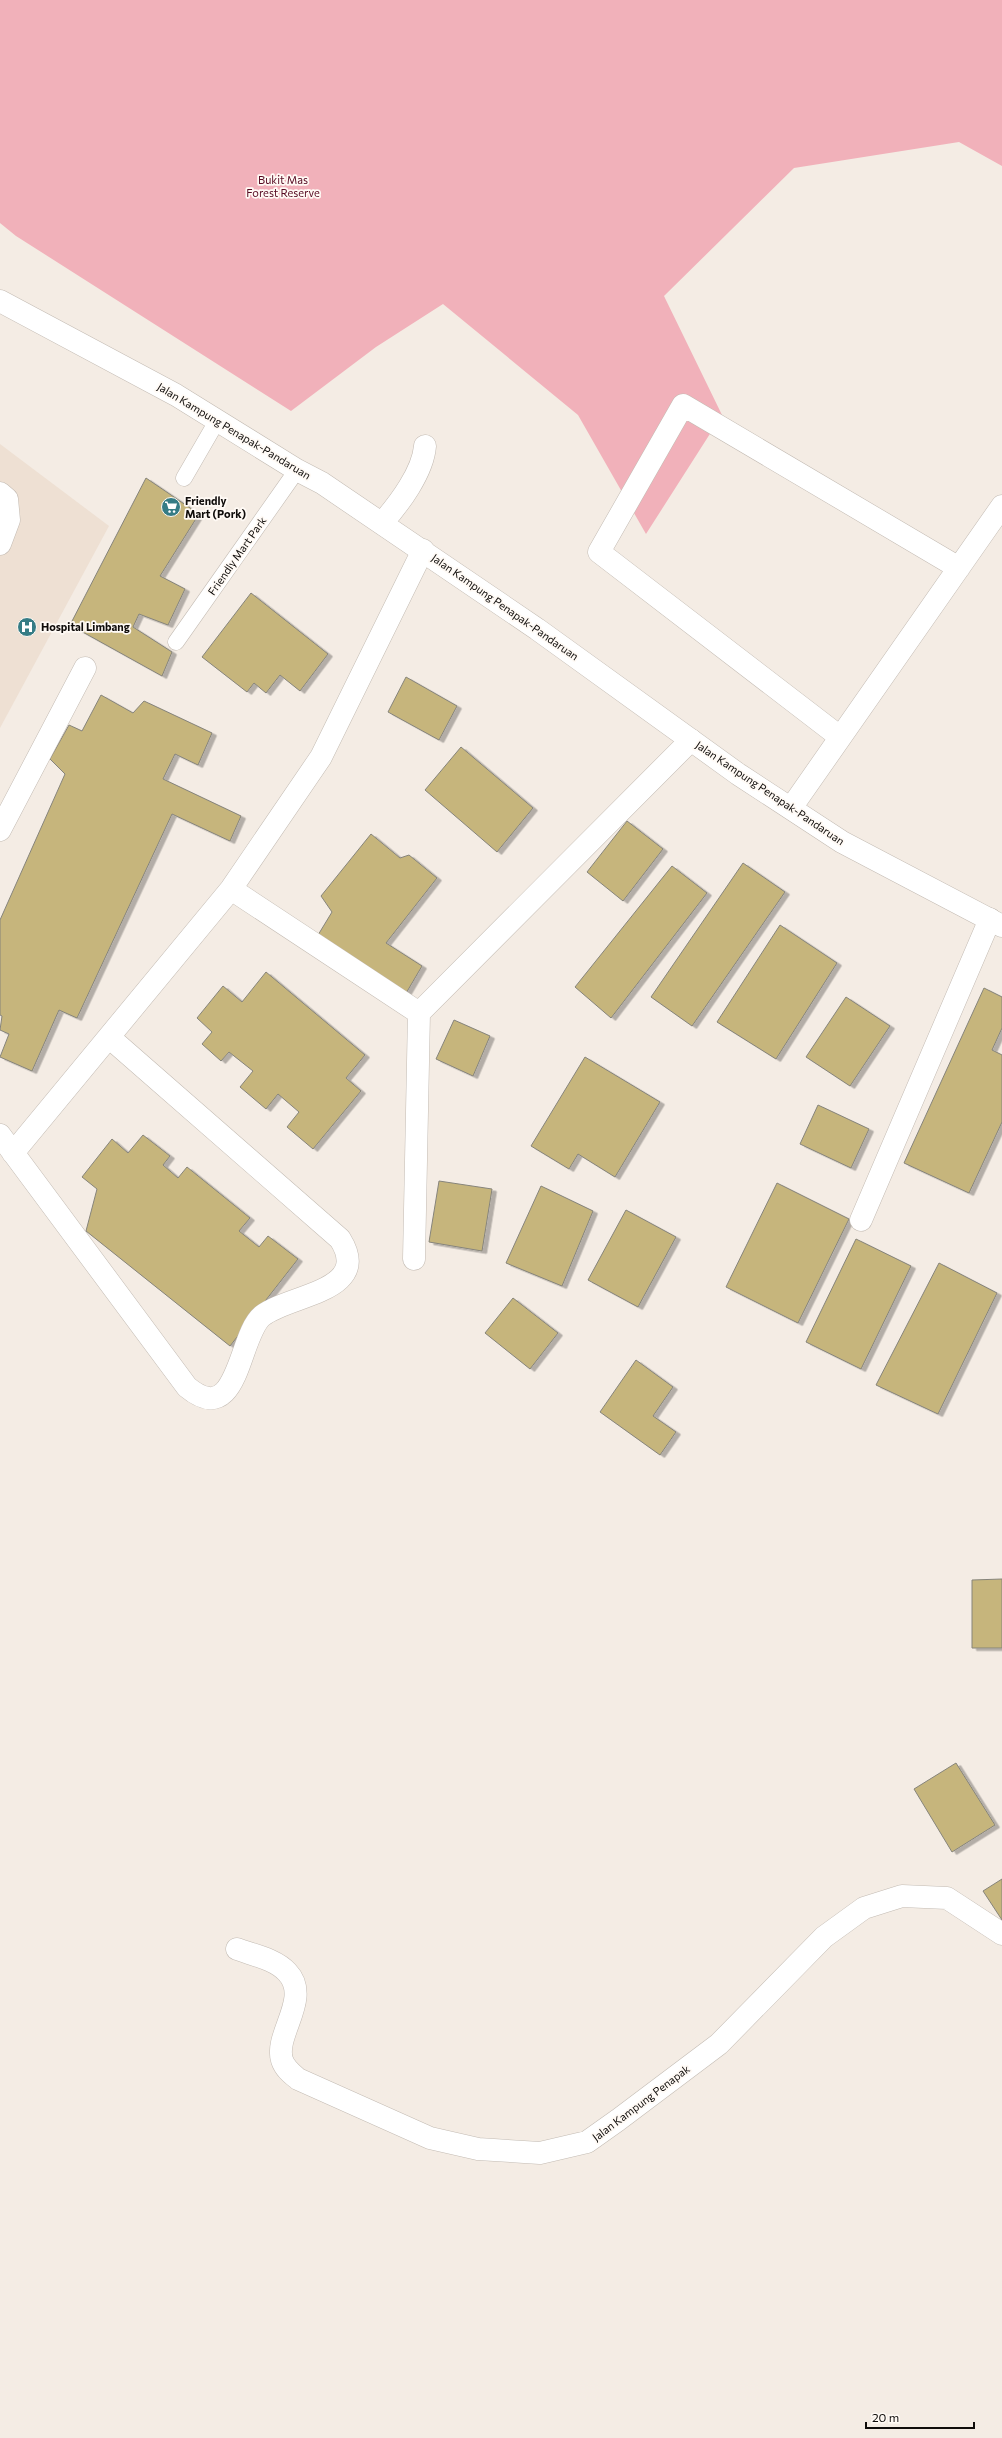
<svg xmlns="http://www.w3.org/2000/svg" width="1002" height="2438" font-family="Commissioner,sans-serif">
  <defs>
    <filter id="shadow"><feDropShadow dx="4.5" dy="2.5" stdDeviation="0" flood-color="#0004"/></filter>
  </defs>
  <rect width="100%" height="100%" fill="#f4ece4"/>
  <path fill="#eee0d3" d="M0,444l109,82 -109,202z"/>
  <path fill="#f1b1ba" d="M0,0h1002v166l-43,-24 -165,26 -130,128 58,119 -76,119 -68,-119 -135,-111 -67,43 -85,64 -275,-175 -16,-13z"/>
  <path fill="#c6b57b" stroke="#86847b" filter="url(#shadow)" d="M146,478l53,36 -39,62 25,13 -17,36 -29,-11 -6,13 39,25 -10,24 -92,-51z
    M251,593l77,61 -28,37 -20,-16 -14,18 -12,-10 -7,9 -45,-35z
    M406,677l51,29 -18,34 -51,-28z
    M101,695l32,18 11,-12 68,32 -14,32 -23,-11 -12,25 78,37 -11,25 -58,-27 -95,204 -18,-8 -27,61 -32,-14 9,-23 -9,-4 2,-14 -2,-1v-95l65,-146 -15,-15 19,-34 13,6z
    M461,747l72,61 -36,44 -72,-62z
    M627,821l36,28 -40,52 -36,-29z
    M371,834l29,24 9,-3 28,23 -51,65 36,23 -17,29 -90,-55 17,-28 -11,-16z
    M743,863l42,29 -93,134 -41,-29z
    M672,866l35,27 -96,125 -36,-31z
    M780,925l57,38 -61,96 -59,-37z
    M266,972l99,83 -19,23 15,13 -48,58 -26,-22 12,-15 -21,-18 -12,15 -26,-22 13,-16 -24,-19 -8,9 -19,-17 10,-12 -15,-14 26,-32 19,16z
    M984,988l18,9v31l-10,22 10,5v67l-33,71 -65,-30z
    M846,997l44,29 -40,60 -44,-29z
    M454,1020l36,16 -17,40 -37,-17z
    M585,1057l75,45 -45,75 -37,-23 -9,15 -38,-23z
    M818,1105l51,24 -18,39 -51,-24z
    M143,1135l27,21 -7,9 15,13 9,-11 63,51 -11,13 20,16 9,-11 30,23 -68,87 -144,-115 11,-42 -15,-12 30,-38 16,14z
    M439,1181l53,8 -10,62 -53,-9z
    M777,1183l72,36 -51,104 -72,-36z
    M541,1186l52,25 -31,75 -56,-23z
    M626,1210l50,27 -38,70 -50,-27z
    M856,1239l55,27 -50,103 -55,-27z
    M939,1263l58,30 -59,121 -62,-29z
    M513,1298l45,35 -28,36 -45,-36z
    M636,1360l37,27 -20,29 23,16 -16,23 -60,-43z
    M1002,1579v69h-30v-68z
    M956,1763l39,62 -43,27 -38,-63z
    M1002,1879v41l-19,-29z"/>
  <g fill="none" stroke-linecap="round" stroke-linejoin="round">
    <defs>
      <path id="service" d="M184,478l33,-57
        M176,642l121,-172"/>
      <path id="minor" d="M0,493l7,6 2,21 -9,24
        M382,523c17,-19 41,-51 43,-77
        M840,737l-241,-185 84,-147 276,163
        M791,808l211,-302
        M0,830l85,-162
        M231,889l188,124
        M0,1135l187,252c52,43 51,-51 75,-71 28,-22 111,-24 78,-77l-230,-201
        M13,1153l218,-264 90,-132 102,-207
        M861,1220l129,-301
        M414,1259l5,-246 272,-273
        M237,1949c16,6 38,10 50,23 25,26 -13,62 -5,88 3,9 10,14 16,19l132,59 48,11 62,4 47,-11 31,-22 101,-76 105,-107 40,-29 38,-12 45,2 55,36"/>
      <path id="trunk" d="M0,301l176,94 121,75 25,13 215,146 201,145 104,68 160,84"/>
    </defs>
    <use href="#service" stroke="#c3bbb3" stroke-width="17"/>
    <use href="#minor" stroke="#c3bbb3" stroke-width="23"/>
    <use href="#trunk" stroke="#c3bbb3" stroke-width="23"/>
    <use href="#service" stroke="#fff" stroke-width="16"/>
    <use href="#minor" stroke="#fff" stroke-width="22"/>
    <use href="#trunk" stroke="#fff" stroke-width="22"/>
  </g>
  <defs>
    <symbol id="supermarket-disc" viewBox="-11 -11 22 22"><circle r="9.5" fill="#357c85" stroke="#fffaf5"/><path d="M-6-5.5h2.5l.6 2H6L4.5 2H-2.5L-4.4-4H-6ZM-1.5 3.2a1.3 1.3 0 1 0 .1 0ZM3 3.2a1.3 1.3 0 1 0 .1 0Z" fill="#fff"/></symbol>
    <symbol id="hospital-disc" viewBox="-11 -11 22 22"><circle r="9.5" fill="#357c85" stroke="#fffaf5"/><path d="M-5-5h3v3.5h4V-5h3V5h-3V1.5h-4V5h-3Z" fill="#fff"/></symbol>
  </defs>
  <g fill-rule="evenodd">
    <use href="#supermarket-disc" x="160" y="496" width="22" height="22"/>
    <use href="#hospital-disc" x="16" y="616" width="22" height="22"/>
  </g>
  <g text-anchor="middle" stroke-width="3.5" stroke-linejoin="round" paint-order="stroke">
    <g font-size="11" fill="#560921" stroke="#fffaf5">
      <text x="283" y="184">Bukit Mas<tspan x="283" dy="13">Forest Reserve</tspan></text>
    </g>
    <g font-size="11" fill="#0f0c0a" stroke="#fffaf5">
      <text transform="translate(234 431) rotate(31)" y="4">Jalan Kampung Penapak-Pandaruan</text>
      <text transform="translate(237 556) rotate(-55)" y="4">Friendly Mart Park</text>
      <text transform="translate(505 607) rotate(35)" y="4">Jalan Kampung Penapak-Pandaruan</text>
      <text transform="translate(770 793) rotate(34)" y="4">Jalan Kampung Penapak-Pandaruan</text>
      <text transform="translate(641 2103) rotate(-37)" y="4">Jalan Kampung Penapak</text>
    </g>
    <g font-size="11" font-weight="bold" fill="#0f0c0a" stroke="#fffaf5" text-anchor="start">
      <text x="185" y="505">Friendly<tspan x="185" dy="13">Mart (Pork)</tspan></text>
      <text x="41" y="631">Hospital Limbang</text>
    </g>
  </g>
  <path d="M866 2422v6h108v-6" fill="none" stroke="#0f0c0a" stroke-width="2"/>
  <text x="872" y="2422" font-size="12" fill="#0f0c0a" stroke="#fffaf5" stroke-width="3" paint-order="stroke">20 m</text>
</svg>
